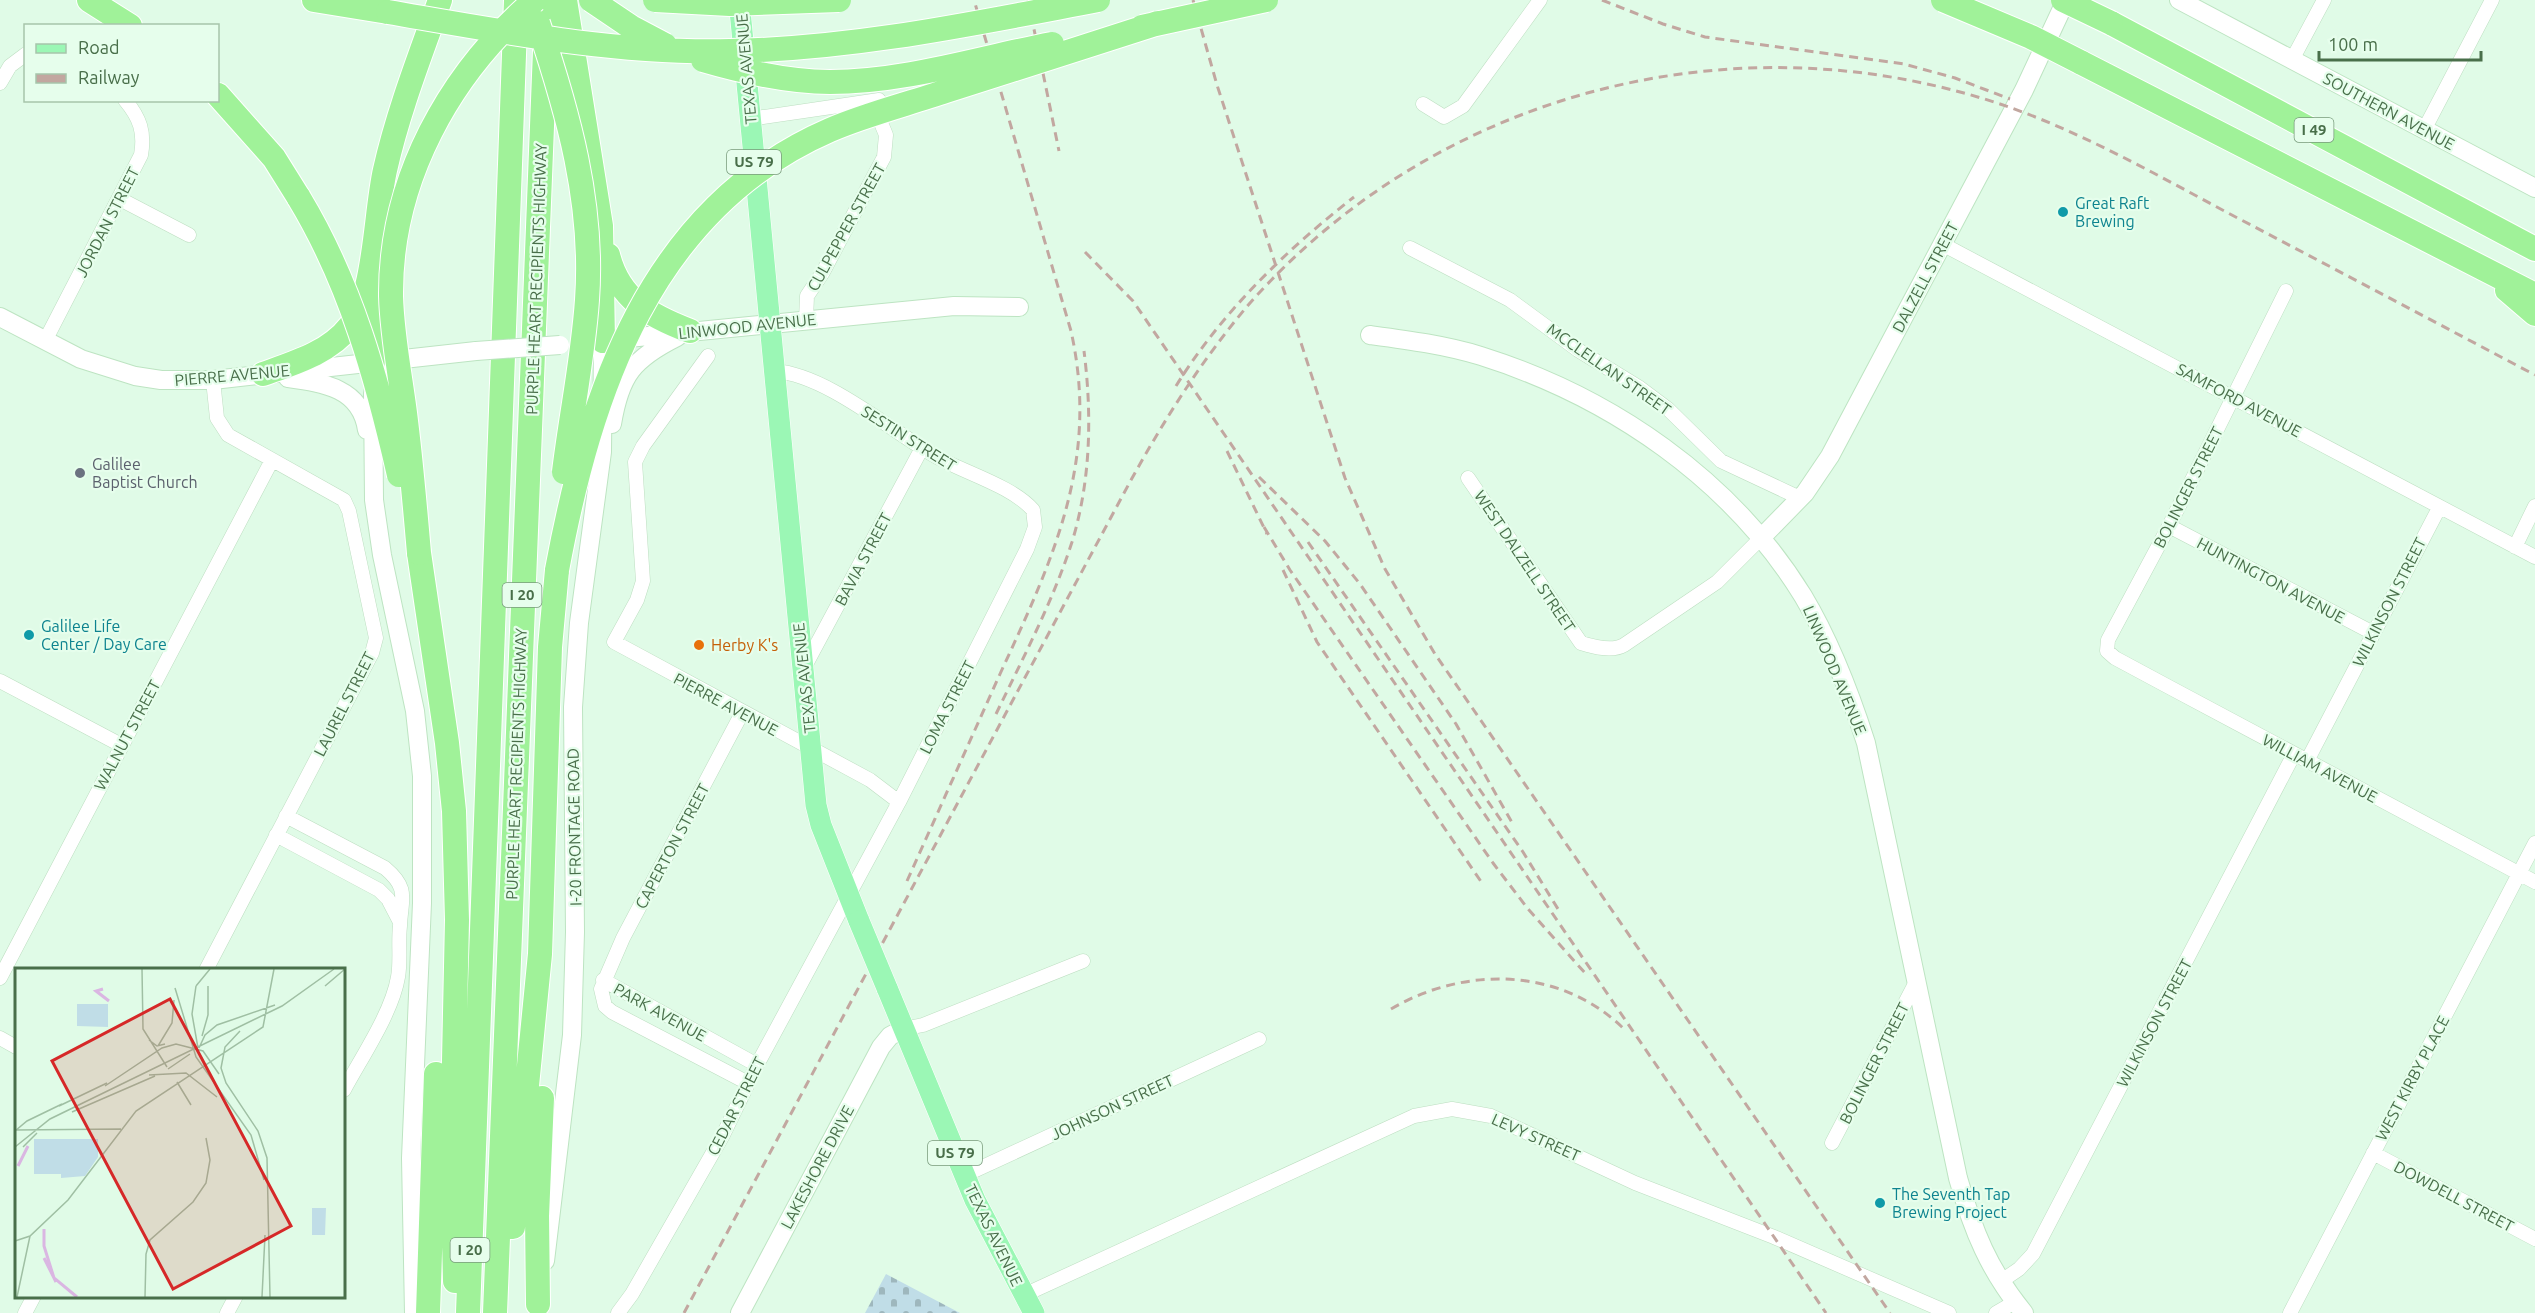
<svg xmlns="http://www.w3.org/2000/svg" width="2535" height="1313" font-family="Ubuntu,sans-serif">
  <defs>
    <pattern id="cemetery-stones" width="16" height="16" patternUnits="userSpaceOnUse" patternTransform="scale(1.5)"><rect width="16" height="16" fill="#c0dde7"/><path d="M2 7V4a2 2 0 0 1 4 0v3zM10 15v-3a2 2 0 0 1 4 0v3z" fill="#9eb7bd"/></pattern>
  </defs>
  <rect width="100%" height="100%" fill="#e0fbe7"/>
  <path fill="url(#cemetery-stones)" d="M886,1274l74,39h-95z"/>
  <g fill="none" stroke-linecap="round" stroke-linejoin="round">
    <defs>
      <path id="street" d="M2292,60l32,-60
        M0,83l10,-17 16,-12
        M1423,104l21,13 19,-11 77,-106
        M750,119l129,-19
        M2424,130l68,-130
        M120,199l69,36
        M1942,244l593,313
        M1410,248l100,52 68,50 62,38 28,21 53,52 79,37
        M2286,291l-117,235 -61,114 -1,11 8,7 54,29 366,195
        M806,320l1,-24 16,-24 61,-115 2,-22 -14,-34
        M45,341l96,-186c4,-23 -1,-37 -16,-55
        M708,356l-65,90 -8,16 8,119 -6,19 -23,42 256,138 29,22
        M1468,478l113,165c13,4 31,9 43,2l93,-63 43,-43
        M2169,526l204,107
        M2515,547l20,-41
        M804,668l118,-220
        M0,681l121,64
        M742,713l-119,225 -22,51 4,17 7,6 136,71
        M2307,761l132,-253
        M286,816l99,52c25,21 16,31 15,58 -2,17 1,35 -2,51 -6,36 -37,81 -54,113
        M276,835l103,55 9,9 12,23
        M206,970l166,-317 4,-15 -27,-127 -5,-11 -116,-65 -11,-17 -4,-38
        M0,978l272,-518
        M603,980l154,85
        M903,1029l20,-4 160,-64
        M0,1038l16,9
        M1832,1143l84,-161
        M2373,1153l162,86
        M965,1175l294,-136
        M2000,1282l19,-13 14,-15 261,-500
        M1024,1295l390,-179 38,-7 39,7 144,67 139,54 175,76
        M25,1313l9,-17
        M227,1313l9,-17
        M618,1313l14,-19 91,-159 34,-70 142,-263 128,-253 8,-22 -2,-17c-21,-24 -68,-37 -96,-53 -46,-26 -110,-82 -162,-86
        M1996,1313l19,-11
        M2290,1313l245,-470"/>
      <path id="secondary" d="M2179,0l356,188
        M0,317l81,42 54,17 26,4h52l263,-29
        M1370,335c37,5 75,10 111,21 130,41 250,123 322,240 27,45 47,97 63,147l92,435c15,53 31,92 66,135
        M618,339l336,-33 65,1
        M288,378c36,5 73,10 79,52
        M373,393l1,107 8,55 33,156 7,65v127l-11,255 3,155
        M612,424c8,-49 21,-65 65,-87
        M1760,539l45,-46 25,-37 194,-366 42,-90
        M545,1261l27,-226 3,-103 -2,-225 6,-84 23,-171 1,-111
        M740,1313l141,-266 9,-11 13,-7"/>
      <path id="primary" d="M739,0l77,805 5,20 38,96
        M887,988l88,212 59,113"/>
      <path id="highway" d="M89,0l41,26
        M314,0l74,12
        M565,0l36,226 2,115
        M2111,23l424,226
        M2080,62l455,233
        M218,95l56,63 25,40
        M608,255c11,44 42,61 82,76
        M2507,290l28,24
        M373,362v-73
        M263,374c31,-11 66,-21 87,-48 26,-34 25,-112 35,-156 13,-58 35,-114 55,-170
        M419,553l28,190 7,68 3,109 -5,234 3,127
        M513,1227l27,-273 10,-307 7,-77
        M538,1304l-1,-88 5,-118
        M428,1313l8,-239
        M468,1313l48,-1313
        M495,1313l52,-1313"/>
    </defs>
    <use href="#street" stroke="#bddec1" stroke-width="15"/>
    <use href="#secondary" stroke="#bde4c2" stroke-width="20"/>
    <use href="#primary" stroke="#fff" stroke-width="22"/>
    <use href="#highway" stroke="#fff" stroke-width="26"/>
    <use href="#street" stroke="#fff" stroke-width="14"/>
    <use href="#secondary" stroke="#fff" stroke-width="18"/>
    <use href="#primary" stroke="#9bf7b5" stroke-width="21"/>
    <use href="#highway" stroke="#a0f299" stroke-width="24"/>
    <path stroke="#c2a7a0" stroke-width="3" stroke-dasharray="9 6" stroke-linecap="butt" d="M1028,0l31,151
      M1193,0l24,85 128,393 40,91 50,85 455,659
      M1602,0l61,24 42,13 199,27 51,14 55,21
      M1085,252l48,49 693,1012
      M1176,386c46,-74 109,-135 178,-189
      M1227,451l40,83
      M1259,477l66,64 35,43 96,140 58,102
      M1264,527l26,43 203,293 35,46 57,64
      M1308,542l215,310 35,57
      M1283,570l34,72 165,241
      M996,714c27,-56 57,-113 76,-172 19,-62 20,-128 12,-191
      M907,881c31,-69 62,-138 93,-207 53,-115 100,-213 71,-343l-97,-331
      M1391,1009c75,-44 172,-42 235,22
      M684,1313l447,-833c35,-63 72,-122 119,-177 187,-211 483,-288 750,-199 80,27 155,70 230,110 101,53 203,107 305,161"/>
    <defs>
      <path id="secondary-bridge" d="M476,351l84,-6"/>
      <path id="primary-bridge" d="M859,921l28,67"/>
      <path id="highway-bridge" d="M591,0l40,27 34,18
        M655,0l75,4 109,-4
        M1943,0l88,37 49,25
        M2063,0l48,23
        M388,12c111,19 228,42 342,39 124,-2 246,-28 368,-51
        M538,23c30,89 56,181 49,277 -4,58 -16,115 -23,172
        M1142,27l124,-27
        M703,60c41,12 84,22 127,22 75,0 149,-24 222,-38
        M299,198c52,86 78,181 100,277
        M419,553c-4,-46 -8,-93 -14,-140 -5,-39 -13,-78 -14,-117 -1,-116 58,-222 144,-296
        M557,570c33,-177 93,-362 273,-440 37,-16 78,-26 116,-39 71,-23 142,-45 212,-68"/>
    </defs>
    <use href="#secondary-bridge" stroke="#bde4c2" stroke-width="20" stroke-linecap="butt"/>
    <use href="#primary-bridge" stroke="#fff" stroke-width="22" stroke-linecap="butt"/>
    <use href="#highway-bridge" stroke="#fff" stroke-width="26" stroke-linecap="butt"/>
    <use href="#secondary-bridge" stroke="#fff" stroke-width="18"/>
    <use href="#primary-bridge" stroke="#9bf7b5" stroke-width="21"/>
    <use href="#highway-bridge" stroke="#a0f299" stroke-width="24"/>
  </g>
  <g fill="#0f9aa8" stroke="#e6feec" stroke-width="2">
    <circle cx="2063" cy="212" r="6"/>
    <circle cx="29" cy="635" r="6"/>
    <circle cx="1880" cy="1203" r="6"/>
  </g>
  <circle fill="#6b7280" stroke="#e6feec" stroke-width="2" cx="80" cy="473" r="6"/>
  <circle fill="#e8710a" stroke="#e6feec" stroke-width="2" cx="699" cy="645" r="6"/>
  <g text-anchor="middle" stroke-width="4.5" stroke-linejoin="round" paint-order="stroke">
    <g fill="#e6feec" stroke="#789a7b" stroke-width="1.5">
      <rect x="2294.5" y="118" width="39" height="24" rx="4.5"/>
      <rect x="727" y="150" width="54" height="24" rx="4.5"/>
      <rect x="502.5" y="583" width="39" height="24" rx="4.5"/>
      <rect x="928" y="1141" width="54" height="24" rx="4.5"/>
      <rect x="450.5" y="1238" width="39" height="24" rx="4.5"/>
    </g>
    <g font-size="15" font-weight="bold" fill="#496f4a">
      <text x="2314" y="135">I 49</text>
      <text x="754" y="167">US 79</text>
      <text x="522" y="600">I 20</text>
      <text x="955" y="1158">US 79</text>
      <text x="470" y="1255">I 20</text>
    </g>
    <g font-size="16" fill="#496f4a" stroke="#e6feec">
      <text transform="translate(746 69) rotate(-95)" y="6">TEXAS AVENUE</text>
      <text transform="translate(2389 111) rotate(28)" y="6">SOUTHERN AVENUE</text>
      <text transform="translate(107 222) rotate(-63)" y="6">JORDAN STREET</text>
      <text transform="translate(846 227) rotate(-61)" y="6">CULPEPPER STREET</text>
      <text transform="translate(1925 277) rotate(-62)" y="6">DALZELL STREET</text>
      <text transform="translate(536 279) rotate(-88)" y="6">PURPLE HEART RECIPIENTS HIGHWAY</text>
      <text transform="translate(747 326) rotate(-6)" y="6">LINWOOD AVENUE</text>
      <text transform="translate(1609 369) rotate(35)" y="6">MCCLELLAN STREET</text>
      <text transform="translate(232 375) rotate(-5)" y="6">PIERRE AVENUE</text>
      <text transform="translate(2239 400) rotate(28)" y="6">SAMFORD AVENUE</text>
      <text transform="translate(909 438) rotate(32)" y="6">SESTIN STREET</text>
      <text transform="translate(2188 487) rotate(-63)" y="6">BOLINGER STREET</text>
      <text transform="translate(863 559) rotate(-62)" y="6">BAVIA STREET</text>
      <text transform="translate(1525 561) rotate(56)" y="6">WEST DALZELL STREET</text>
      <text transform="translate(2271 580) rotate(28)" y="6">HUNTINGTON AVENUE</text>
      <text transform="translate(2389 602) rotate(-63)" y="6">WILKINSON STREET</text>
      <text transform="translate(1835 670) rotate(67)" y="6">LINWOOD AVENUE</text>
      <text transform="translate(804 678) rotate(-96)" y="6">TEXAS AVENUE</text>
      <text transform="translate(344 704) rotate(-63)" y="6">LAUREL STREET</text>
      <text transform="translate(726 704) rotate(28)" y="6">PIERRE AVENUE</text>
      <text transform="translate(947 707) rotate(-63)" y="6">LOMA STREET</text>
      <text transform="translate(127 735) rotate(-62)" y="6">WALNUT STREET</text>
      <text transform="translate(516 764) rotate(-88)" y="6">PURPLE HEART RECIPIENTS HIGHWAY</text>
      <text transform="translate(2320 768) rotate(28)" y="6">WILLIAM AVENUE</text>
      <text transform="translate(574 827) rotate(-91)" y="6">I-20 FRONTAGE ROAD</text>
      <text transform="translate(672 846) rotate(-62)" y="6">CAPERTON STREET</text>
      <text transform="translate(660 1012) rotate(29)" y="6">PARK AVENUE</text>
      <text transform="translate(2154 1023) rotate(-62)" y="6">WILKINSON STREET</text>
      <text transform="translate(1874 1063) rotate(-63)" y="6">BOLINGER STREET</text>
      <text transform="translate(2412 1078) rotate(-62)" y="6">WEST KIRBY PLACE</text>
      <text transform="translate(736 1106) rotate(-63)" y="6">CEDAR STREET</text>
      <text transform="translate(1112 1107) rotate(-25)" y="6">JOHNSON STREET</text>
      <text transform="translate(1536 1137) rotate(24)" y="6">LEVY STREET</text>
      <text transform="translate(817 1167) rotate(-62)" y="6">LAKESHORE DRIVE</text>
      <text transform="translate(2454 1196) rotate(28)" y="6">DOWDELL STREET</text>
      <text transform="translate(994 1235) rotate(64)" y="6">TEXAS AVENUE</text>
    </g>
    <g font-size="16" fill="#0d838f" stroke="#e6feec" text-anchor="start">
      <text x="2075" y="209">Great Raft<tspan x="2075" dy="18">Brewing</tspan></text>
      <text x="41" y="632">Galilee Life<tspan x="41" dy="18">Center / Day Care</tspan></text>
      <text x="1892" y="1200">The Seventh Tap<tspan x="1892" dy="18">Brewing Project</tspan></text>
    </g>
    <g font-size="16" fill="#5b616d" stroke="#e6feec" text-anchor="start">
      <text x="92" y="470">Galilee<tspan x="92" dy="18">Baptist Church</tspan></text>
    </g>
    <g font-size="16" fill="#c56008" stroke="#e6feec" text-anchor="start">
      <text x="711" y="651">Herby K's</text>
    </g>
  </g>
  <g transform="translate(15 968)">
    <rect width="330" height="330" fill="#e0fbe7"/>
    <path d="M62,36h31v23l-31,-1z" fill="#c0dde7"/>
    <path d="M19,171h64v18l-13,19 -24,2v-4h-27z" fill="#c0dde7"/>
    <path d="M297,240h14l-1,27h-13z" fill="#c0dde7"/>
    <path fill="none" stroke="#dab6e2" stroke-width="3" d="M88,21l-7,2 13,10M3,198l10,-20M29,261v17l10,32 23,19M29,290l12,24"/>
    <path fill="none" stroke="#9fbfa3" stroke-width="1.5" d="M127,1l1,60 24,38M181,18l14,-17M181,18l-4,28 6,34M310,18l20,-17M160,20l21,69 55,78 13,45M225,63l-15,16 -4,21 5,15 32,48 9,27 3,139M187,68l6,-21v-29M134,72l8,6 8,-2M143,78l14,-23 2,-23M184,80l6,-13 12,-10 58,-20M153,101l22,-15M134,107l37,-2 31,24M162,114l14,23M90,118l57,-38 14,-4 27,7 16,23M44,138l48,-23M57,144l83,-36M0,162l106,-1M0,163l12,-10 35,-17M0,179l35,-28 232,-113 52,-37M8,179l14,-14M0,273l15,-5 38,-36 68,-89 127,-84 11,-58M2,329l13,-61M130,329l1,-43 4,-14 43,-38 13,-19 4,-23 -4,-22M247,329l3,-62"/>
    <path fill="#d62828" fill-opacity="0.15" stroke="#d62828" stroke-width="3" d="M155,31l121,227 -118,63 -121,-228z"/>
    <rect width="330" height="330" fill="none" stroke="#496f4a" stroke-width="3"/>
  </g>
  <rect x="24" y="24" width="195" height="78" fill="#e6feec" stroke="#a7c5ab" stroke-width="1.5"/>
  <rect x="36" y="44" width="30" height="9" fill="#9bf7b5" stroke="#a7c5ab" stroke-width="1.5"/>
  <text x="78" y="54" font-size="18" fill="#496f4a">Road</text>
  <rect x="36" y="74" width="30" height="9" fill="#c2a7a0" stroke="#a7c5ab" stroke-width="1.5"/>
  <text x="78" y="84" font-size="18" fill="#496f4a">Railway</text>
  <path d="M2319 51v9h162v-9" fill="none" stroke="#496f4a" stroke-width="3"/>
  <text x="2328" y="51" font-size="18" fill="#496f4a" stroke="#e6feec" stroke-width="4.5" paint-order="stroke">100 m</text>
</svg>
